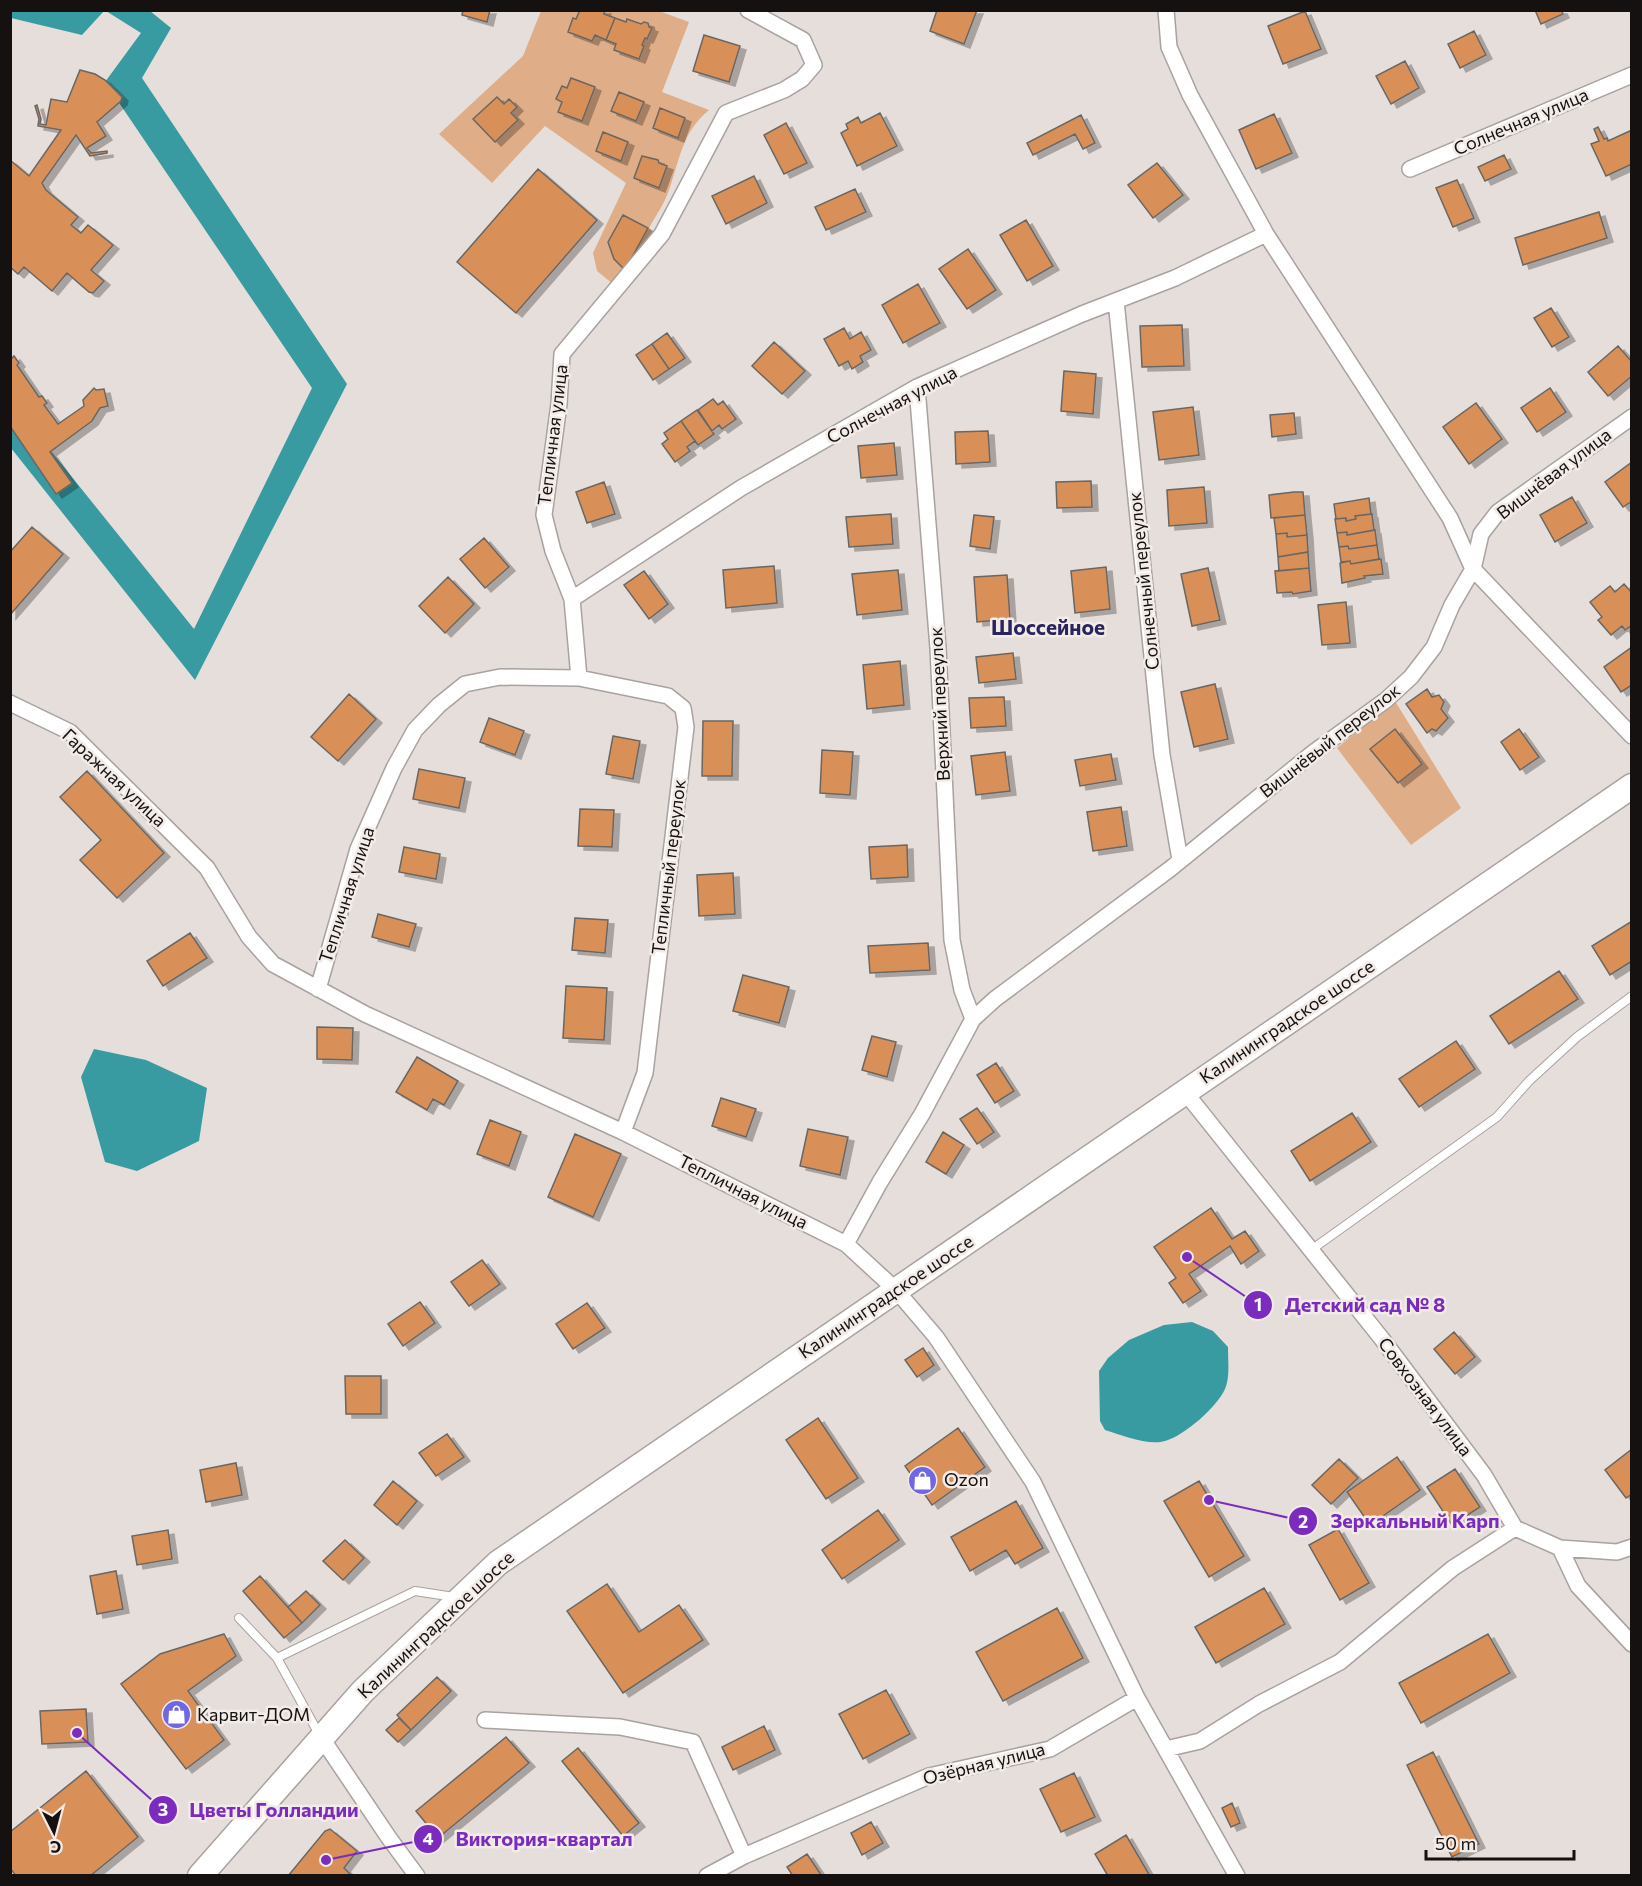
<svg xmlns="http://www.w3.org/2000/svg" width="1642" height="1886" font-family="Commissioner,sans-serif">
  <defs>
    <filter id="shadow"><feDropShadow dx="6" dy="4" stdDeviation="0" flood-color="#0004"/></filter>
  </defs>
  <rect width="100%" height="100%" fill="#e5deda"/>
  <path fill="#dfad88" d="M541,11h118l30,11 -27,70 47,18c-27,22 -29,49 -40,80 -4,13 -13,25 -20,38l7,7 -38,53 -21,-17 -4,-18 33,-70 -81,-57 -53,57 -53,-49 84,-78z
    M1395,701l66,107 -50,37 -74,-97z"/>
  <path fill="#389ba1" d="M11,10h93v1l-22,24 -71,-17z
    M106,11h44l21,17 -29,50 205,306 -152,296 -184,-232 -1,-48 184,229 118,-241 -207,-306 36,-49z
    M94,1049l52,11 61,28 -8,53 -62,30 -32,-9 -24,-85z
    M1192,1322l21,9 15,16c0,13 2,31 -3,42 -8,18 -41,47 -60,52 -17,5 -43,-6 -60,-11l-5,-9 -1,-50 9,-13 21,-18 35,-15z"/>
  <path fill="#d89059" stroke="#6b6662" stroke-width="1.5" filter="url(#shadow)" d="M463,10h27l-3,12 -25,-7z
    M605,10l-1,4 11,4 -9,22 -11,-5 -3,6 -24,-9 5,-14 3,1 3,-7 -3,-2z
    M937,10h40l-13,34 -34,-13z
    M1535,10h26l2,4 -22,10z
    M1305,11l16,38 -38,15 -15,-38z
    M615,18l11,4 1,-3 14,5 3,-2 4,1 1,4 3,1 -5,11 -2,-1 -3,7 2,1 -5,13 -25,-9 2,-6 -10,-4z
    M1474,31l12,24 -26,13 -12,-24z
    M704,35l36,11 -11,36 -36,-11z
    M1405,61l14,27 -28,16 -15,-28z
    M80,70l15,4 10,6 17,17 -1,4 -24,21 9,14 -19,12 4,5 16,-2v2l-17,3 -14,-21 -34,48 4,7 32,27 -7,8 10,8 7,-8 25,20 -22,25 13,11 -11,12 -4,-1 -22,-19 -15,18 -28,-24 -6,7 -8,-7v-107l19,16 32,-46 -23,-4 1,-7 -4,-13 2,-1 4,14 -1,5 6,1 5,-26 16,3z
    M571,78l24,9 -13,34 -24,-9 4,-10 -6,-3 6,-13 5,2z
    M619,92l25,10 -8,19 -25,-10z
    M497,97l7,7 5,-5 8,8 -6,6 7,7 -23,22 -22,-23z
    M660,108l25,10 -7,20 -25,-10z
    M880,113l17,33 -40,20 -16,-33 7,-4 -2,-5 12,-7 3,6z
    M1274,114l18,39 -36,16 -17,-39z
    M1081,115l14,28 -12,6 -8,-15 -42,21 -6,-12z
    M786,123l21,40 -23,11 -20,-39z
    M1598,127l6,12 3,-1 1,3 24,-11v34l-26,12 -15,-32 8,-3 -5,-12z
    M603,132l25,10 -7,19 -25,-10z
    M1504,155l7,14 -26,12 -7,-14z
    M642,156l16,4 1,3 8,3 -8,22 -25,-10z
    M1157,163l26,32 -30,23 -25,-33z
    M538,169l59,51 -81,93 -59,-51z
    M754,176l13,27 -41,21 -14,-28z
    M1457,180l17,38 -21,9 -17,-39z
    M855,189l11,23 -40,18 -11,-23z
    M1599,212l8,26 -84,27 -8,-27z
    M623,215l25,13 -23,42 -11,-11 -6,-17z
    M1026,220l27,46 -26,15 -27,-46z
    M968,249l28,41 -29,19 -28,-40z
    M918,284l22,39 -37,20 -21,-38z
    M1551,308l18,29 -17,10 -18,-29z
    M1182,325l2,41 -42,1 -2,-41z
    M844,328l6,11 11,-7 10,18 -11,6 3,6 -11,7 -4,-8 -9,5 -15,-27z
    M667,333l18,25 -16,11 -17,-25z
    M774,342l31,29 -23,23 -30,-28z
    M652,344l17,25 -16,11 -17,-25z
    M1618,346l14,16v14l-24,20 -20,-24z
    M10,356l2,2 2,-2 5,7 -2,2 22,32 3,-1 5,7 -3,2 14,19 26,-18 -1,-6 11,-12 2,2 8,-1 4,17 -8,2 -8,13 -42,31 22,31 -16,11 -46,-68z
    M1064,371l32,3 -3,40 -32,-3z
    M1550,388l16,24 -29,20 -16,-24z
    M713,399l5,6 5,-4 13,18 -14,10 -3,-4 -7,6 -14,-21z
    M1476,403l26,36 -33,25 -26,-37z
    M1193,407l6,48 -40,5 -6,-48z
    M697,410l17,24 -16,11 -17,-24z
    M1294,413l2,21 -24,3 -2,-22z
    M681,421l14,20 -8,6 3,4 -15,11 -13,-18 6,-5 -4,-6z
    M988,431l2,31 -34,2 -1,-32z
    M894,443l3,32 -36,3 -3,-32z
    M1632,462v39l-9,6 -18,-25z
    M1091,481l1,26 -35,1 -1,-26z
    M604,482l11,32 -28,9 -11,-31z
    M1204,487l3,36 -38,3 -2,-36z
    M1294,492h9l2,23 -34,3 -2,-23z
    M1572,497l15,26 -32,19 -15,-27z
    M1369,498l2,16 -16,2 1,3 -10,2v-3l-10,1 -2,-15z
    M891,514l2,30 -44,3 -3,-30z
    M1372,514l2,16 -27,5v-3l-10,1 -2,-14 11,-1v3l10,-2 -1,-3z
    M974,515l20,2 -4,32 -20,-3z
    M1305,515l2,20 -20,2v-4l-11,1 -2,-16z
    M32,527l31,27 -53,61v-63z
    M1375,530l2,15 -28,4 -1,-3 -9,1 -2,-14 10,-1v3z
    M1287,533v4l20,-2 1,17 -30,5 -2,-23z
    M484,538l25,29 -24,21 -25,-29z
    M1377,545l2,14 -28,5 -1,-3 -9,1 -2,-15 9,-1 1,3z
    M1308,552l1,16 -30,3 -1,-14z
    M1381,559l2,15 -19,2 1,2 -23,5 -2,-20 10,-2 1,3z
    M774,566l3,37 -51,5 -3,-38z
    M1106,567l4,42 -35,4 -4,-42z
    M1208,568l12,52 -28,6 -11,-52z
    M1309,568l2,23 -18,3 -1,-2 -15,1 -2,-22z
    M898,570l4,40 -45,5 -5,-41z
    M644,571l24,33 -19,15 -25,-34z
    M1007,575l3,44 -33,3 -3,-45z
    M448,577l26,27 -29,29 -26,-27z
    M1624,584l8,9v32l-7,5 -3,-4 -11,9 -13,-15 4,-3 -12,-15 20,-16 5,6z
    M1346,602l4,41 -28,2 -4,-40z
    M1632,647v38l-11,7 -17,-25z
    M1013,653l3,26 -37,4 -3,-26z
    M900,661l4,44 -37,4 -4,-44z
    M1215,684l13,55 -34,8 -13,-55z
    M1427,689l5,8 7,-2 5,7 -3,7 7,9 -12,13 -4,-2 -5,4 -21,-29z
    M349,694l27,25 -38,42 -27,-24z
    M1004,697l2,29 -35,2 -2,-30z
    M489,718l35,13 -9,24 -35,-13z
    M703,721h30l-1,55h-30z
    M1395,729l27,35 -24,19 -28,-34z
    M1519,729l20,28 -19,13 -19,-28z
    M613,736l27,5 -7,38 -27,-5z
    M822,750l31,2 -3,43 -30,-2z
    M1005,752l5,39 -34,4 -5,-39z
    M1111,754l5,26 -36,6 -5,-26z
    M419,769l46,9 -6,30 -46,-9z
    M87,771l77,82 -47,45 -37,-38 21,-20 -41,-43z
    M1121,807l6,39 -34,5 -6,-39z
    M580,809l34,1 -2,37 -34,-1z
    M907,845l1,32 -37,2 -2,-32z
    M404,847l36,7 -4,25 -37,-7z
    M733,873l2,41 -36,2 -2,-41z
    M378,914l38,10 -7,23 -37,-10z
    M575,918l33,2 -3,33 -33,-3z
    M1632,921v40l-22,14 -18,-29z
    M190,933l17,25 -44,28 -16,-25z
    M928,943l2,27 -60,3 -2,-27z
    M1559,971l19,28 -69,45 -19,-28z
    M743,975l46,12 -10,36 -46,-12z
    M566,986l41,2 -3,52 -41,-2z
    M317,1027l36,1 -1,32 -35,-1z
    M872,1036l24,6 -9,35 -25,-7z
    M1456,1041l19,28 -56,38 -20,-28z
    M417,1057l41,24 -14,24 -11,-6 -6,11 -31,-18z
    M996,1063l18,28 -19,12 -18,-28z
    M721,1098l35,11 -10,28 -34,-11z
    M977,1108l17,24 -17,12 -17,-25z
    M1352,1113l19,29 -61,39 -19,-30z
    M490,1120l31,12 -12,34 -32,-12z
    M808,1129l40,8 -8,38 -40,-9z
    M943,1132l21,13 -18,29 -20,-12z
    M575,1134l46,20 -28,63 -45,-20z
    M1211,1208l21,31 13,-8 14,20 -18,13 -11,-18 -41,28 12,17 -18,12 -14,-20 7,-5 -22,-31z
    M482,1260l18,24 -31,22 -18,-24z
    M420,1302l15,21 -32,23 -15,-22z
    M587,1303l18,25 -32,21 -17,-25z
    M1454,1332l21,25 -20,17 -21,-25z
    M923,1348l11,17 -17,12 -12,-17z
    M345,1376h36v38h-35z
    M818,1418l40,60 -32,21 -40,-59z
    M958,1428l27,39 -53,38 -27,-39z
    M447,1434l17,23 -28,19 -17,-23z
    M1632,1449v45l-6,4 -21,-28z
    M1397,1457l23,33 -50,35 -23,-33z
    M1339,1459l19,19 -27,26 -19,-19z
    M236,1463l6,32 -36,7 -6,-32z
    M1455,1469l25,38 -28,18 -25,-38z
    M393,1481l24,20 -20,24 -23,-20z
    M1199,1481l45,75 -35,21 -45,-76z
    M1016,1501l27,47 -28,16 -9,-14 -36,21 -19,-34z
    M878,1510l21,30 -57,39 -20,-29z
    M1338,1529l31,54 -29,17 -31,-55z
    M168,1530l4,29 -35,6 -5,-29z
    M345,1540l19,18 -21,22 -20,-19z
    M116,1571l7,38 -26,5 -7,-38z
    M260,1576l42,47 -18,15 -41,-47z
    M607,1584l32,48 40,-27 24,35 -80,53 -56,-82z
    M1264,1588l21,36 -69,39 -21,-36z
    M306,1591l14,14 -18,18 -14,-16z
    M1057,1608l26,50 -80,43 -27,-49z
    M224,1634l12,22 -48,35 36,49 -38,29 -65,-85 39,-30z
    M1488,1634l22,39 -89,50 -22,-40z
    M437,1677l14,14 -40,39 -14,-15z
    M886,1690l24,44 -47,25 -24,-45z
    M86,1709l2,33 -46,2 -2,-33z
    M399,1718l12,12 -13,12 -12,-12z
    M764,1726l11,24 -42,20 -11,-23z
    M506,1737l23,26 -91,75 -22,-27z
    M578,1748l61,75 -16,13 -61,-75z
    M1433,1752l46,92 -27,13 -45,-92z
    M86,1771l52,66 -48,39h-74l-6,-8v-36z
    M1074,1773l21,44 -34,15 -21,-43z
    M1232,1803l8,20 -9,4 -9,-19z
    M871,1822l12,21 -21,12 -11,-22z
    M330,1829l27,22 -13,17 8,8h-64l37,-45z
    M1126,1835l24,41h-42l-13,-22z
    M807,1854l15,22h-29l-6,-9z"/>
  <g fill="none" stroke-linecap="round" stroke-linejoin="round">
    <defs>
      <path id="lane" d="M1311,1250l186,-133 32,-36 48,-44 55,-41
        M239,1618l38,40 43,78
        M277,1658l138,-67 39,6"/>
      <path id="street" d="M1166,10l3,37 21,48 76,139 184,284 23,51 159,167
        M1410,169l222,-94
        M1116,301l46,454 18,105
        M917,387l21,261 14,292 10,50 11,29
        M572,599l169,-111 176,-101 165,-73 93,-36 91,-44
        M579,678l-7,-79 -19,-48 -9,-36 15,-111 3,-50 100,-120 64,-121 58,-23 18,-11 12,-14 -11,-25 -55,-30
        M10,703l60,29 137,136 42,69 24,27 92,50 258,118 223,112 50,46 40,47 97,145 104,216
        M318,989l40,-140 36,-81 21,-38 24,-25 26,-21 35,-7 79,1 89,18 15,12 3,19 -41,346 -22,59
        M1185,1092l197,247 102,136 31,53 45,20 57,4 15,-5
        M846,1244l34,-62 42,-68 51,-95 22,-20 175,-130 144,-117 72,-52 25,-23 23,-30 18,-42 21,-36 8,-35 17,-22 134,-95
        M1560,1548l18,38 54,58
        M485,1720l135,7 73,15 51,114
        M321,1737l68,101 28,38
        M1166,1749l34,-8 59,-37 81,-42 113,-94 62,-40
        M707,1876l37,-20 185,-80 121,-27 87,-51 100,178"/>
      <path id="primary" d="M200,1876l163,-185 135,-128 1134,-777"/>
    </defs>
    <use href="#lane" stroke="#a9a29e" stroke-width="10"/>
    <use href="#street" stroke="#a9a29e" stroke-width="18"/>
    <use href="#primary" stroke="#a9a29e" stroke-width="27"/>
    <use href="#lane" stroke="#fff" stroke-width="8"/>
    <use href="#street" stroke="#fff" stroke-width="15"/>
    <use href="#primary" stroke="#fff" stroke-width="24"/>
  </g>
  <defs>
    <symbol id="shop-disc" viewBox="-11 -11 22 22"><circle r="9.5" fill="#7067e2" stroke="#f2ebe7"/><path d="M-5-2.5h2.3a2.7 3.5 0 0 1 5.4 0H5L5.5 6h-11ZM-1.5-2.5h3a1.5 2.3 0 0 0-3 0Z" fill="#fff"/></symbol>
  </defs>
  <g fill-rule="evenodd">
    <use href="#shop-disc" x="906" y="1464" width="33" height="33"/>
    <use href="#shop-disc" x="160" y="1698" width="33" height="33"/>
  </g>
  <g text-anchor="middle" stroke-width="5" stroke-linejoin="round" paint-order="stroke">
    <g font-size="18" fill="#141110" stroke="#f2ebe7">
      <text transform="translate(1521 122) rotate(-23)" y="6">Солнечная улица</text>
      <text transform="translate(892 405) rotate(-28)" y="6">Солнечная улица</text>
      <text transform="translate(553 435) rotate(-83)" y="6">Тепличная улица</text>
      <text transform="translate(1554 474) rotate(-37)" y="6">Вишнёвая улица</text>
      <text transform="translate(1144 581) rotate(-96)" y="6">Солнечный переулок</text>
      <text transform="translate(940 704) rotate(-93)" y="6">Верхний переулок</text>
      <text transform="translate(1330 741) rotate(-38)" y="6">Вишнёвый переулок</text>
      <text transform="translate(114 778) rotate(43)" y="6">Гаражная улица</text>
      <text transform="translate(669 867) rotate(-83)" y="6">Тепличный переулок</text>
      <text transform="translate(347 895) rotate(-72)" y="6">Тепличная улица</text>
      <text transform="translate(1287 1022) rotate(-34)" y="6">Калининградское шоссе</text>
      <text transform="translate(743 1192) rotate(27)" y="6">Тепличная улица</text>
      <text transform="translate(886 1297) rotate(-34)" y="6">Калининградское шоссе</text>
      <text transform="translate(1425 1397) rotate(53)" y="6">Совхозная улица</text>
      <text transform="translate(436 1625) rotate(-43)" y="6">Калининградское шоссе</text>
      <text transform="translate(984 1764) rotate(-14)" y="6">Озёрная улица</text>
    </g>
    <g font-size="18" fill="#141110" stroke="#f2ebe7" text-anchor="start">
      <text x="944" y="1486">Ozon</text>
      <text x="197" y="1721">Карвит-ДОМ</text>
    </g>
    <g font-size="21" font-weight="bold" fill="#29245e" stroke="#f2ebe7">
      <text x="1048" y="635">Шоссейное</text>
    </g>
  </g>
  <path fill="none" stroke="#7b2cbf" stroke-width="2" d="M1187 1257L1258 1305M1209 1500L1303 1521M77 1733L163 1810M326 1860L428 1839"/>
  <g fill="#7b2cbf" stroke="#f2ebe7" stroke-width="2">
    <circle cx="1187" cy="1257" r="6"/>
    <circle cx="1209" cy="1500" r="6"/>
    <circle cx="77" cy="1733" r="6"/>
    <circle cx="326" cy="1860" r="6"/>
    <circle cx="1258" cy="1305" r="15"/>
    <circle cx="1303" cy="1521" r="15"/>
    <circle cx="163" cy="1810" r="15"/>
    <circle cx="428" cy="1839" r="15"/>
  </g>
  <g font-size="18" text-anchor="middle" font-weight="bold" fill="#fff">
    <text x="1258" y="1311">1</text>
    <text x="1303" y="1528">2</text>
    <text x="163" y="1816">3</text>
    <text x="428" y="1845">4</text>
  </g>
  <g font-size="20" text-anchor="middle" font-weight="bold" fill="#7b2cbf" stroke="#f2ebe7" stroke-width="5" stroke-linejoin="round" paint-order="stroke">
    <text x="1365" y="1312">Детский сад № 8</text>
    <text x="1415" y="1528">Зеркальный Карп</text>
    <text x="274" y="1817">Цветы Голландии</text>
    <text x="544" y="1846">Виктория-квартал</text>
  </g>
  <rect width="1642" height="1886" fill="none" stroke="#141110" stroke-width="24"/>
  <g transform="translate(54 1832) rotate(174)" stroke="#f2ebe7" stroke-width="4.5" paint-order="stroke">
  <path d="M0-4.5L10 22L0 15L-10 22Z" fill="#141110"/>
  <text y="-9" font-size="16" font-weight="bold" text-anchor="middle" fill="#141110">С</text>
  </g>
  <path d="M1426 1850v9h148v-9" fill="none" stroke="#141110" stroke-width="3"/>
  <text x="1435" y="1850" font-size="18" fill="#141110" stroke="#f2ebe7" stroke-width="4.5" paint-order="stroke">50 m</text>
</svg>
